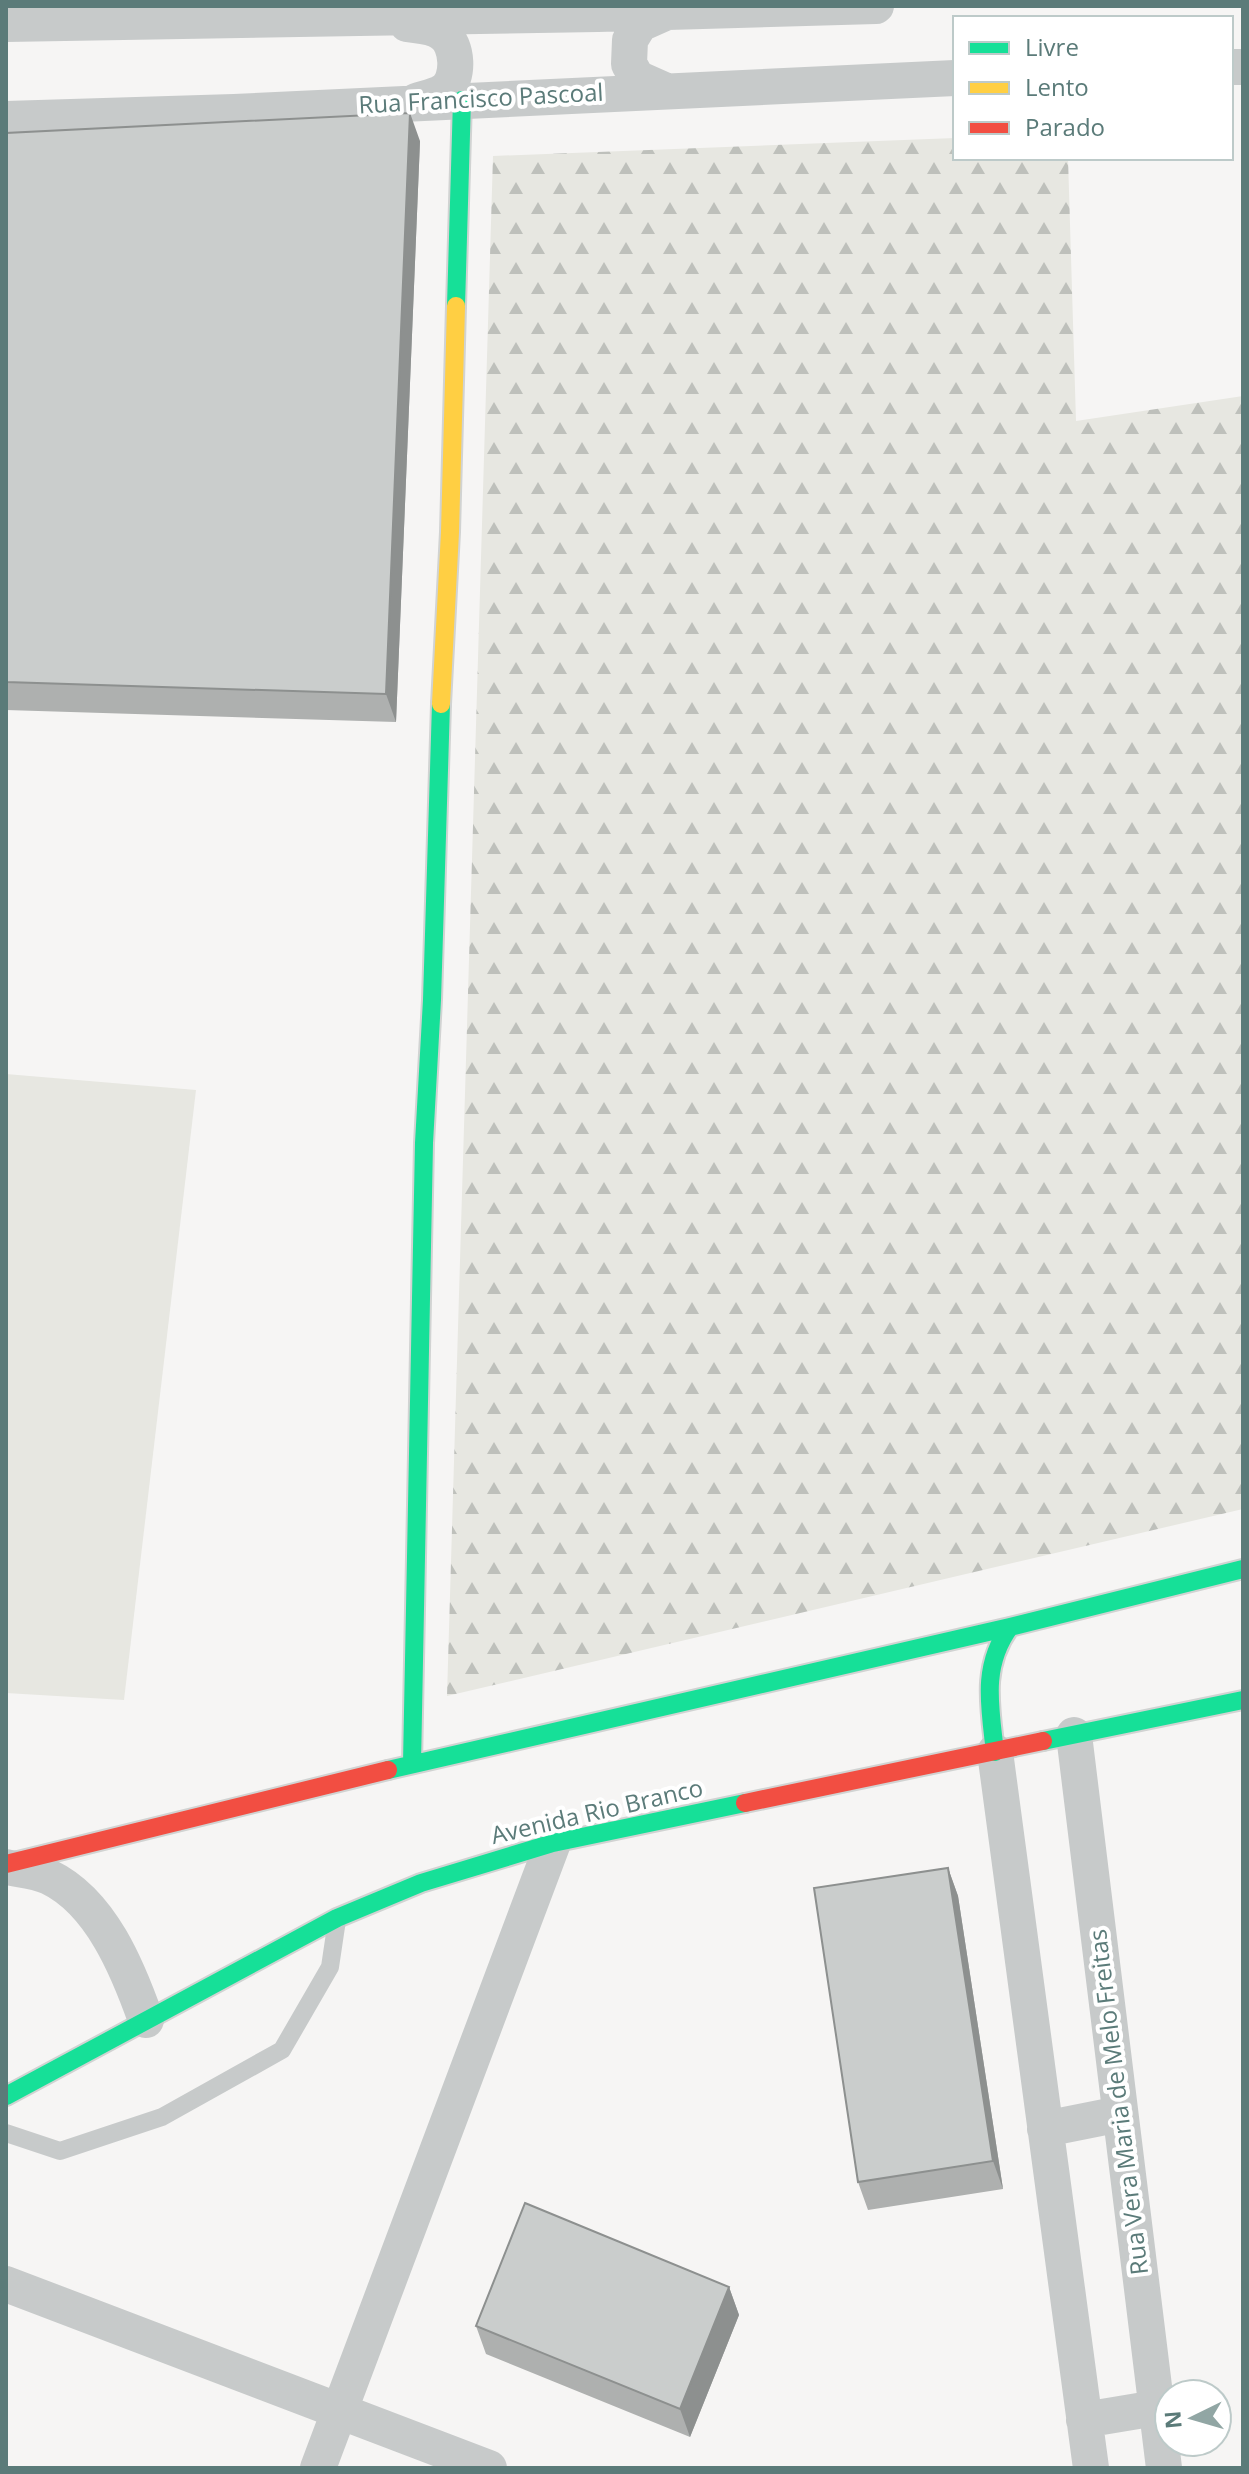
<svg xmlns="http://www.w3.org/2000/svg" width="1249" height="2474" font-family="'Open Sans',sans-serif">
  <defs>
    <pattern id="forest-firs" width="22" height="20" patternUnits="userSpaceOnUse" patternTransform="scale(2)"><rect width="22" height="20" fill="#e7e7e1"/><path d="M5 1l3.5 6h-7zM16 11l3.5 6h-7z" fill="#bec0bb"/></pattern>
  </defs>
  <rect width="100%" height="100%" fill="#f6f5f4"/>
  <path fill="url(#forest-firs)" d="M955,138v20h113l8,263 167,-25v1113l-796,187 46,-1540z"/>
  <path fill="#e7e7e1" d="M6,1074l190,16 -72,610 -118,-7z"/>
  <g fill="none" stroke-linecap="round" stroke-linejoin="round">
    <defs>
      <path id="fast" d="M456,306l6,-206
        M1043,1741l200,-41
        M995,1752c-5,-45 -14,-86 15,-125
        M412,1764l12,-621 8,-143 9,-296
        M388,1770l622,-143 233,-58
        M6,2096l331,-178 84,-35 132,-40 192,-40"/>
      <path id="slow" d="M441,704l9,-172 6,-226"/>
      <path id="jam" d="M745,1803l298,-62
        M6,1864l382,-94"/>
    </defs>
    <use href="#fast" stroke="#d1d3d2" stroke-width="22"/>
    <use href="#slow" stroke="#d1d3d2" stroke-width="22"/>
    <use href="#jam" stroke="#d1d3d2" stroke-width="22"/>
    <path stroke="#c7caca" stroke-width="18" d="M6,2133l54,18 102,-34 120,-67 48,-83 7,-47"/>
    <path stroke="#c7caca" stroke-width="36" d="M6,24l592,-10 278,-8
      M407,24c11,2 27,2 36,10 15,10 17,45 2,56 -7,6 -20,8 -29,11
      M1231,67h12
      M664,90l-27,-12 -8,-14 1,-24 10,-16 27,-12
      M6,119l228,-7 721,-34
      M1074,1735l90,733
      M995,1752l96,716
      M6,1867c14,3 30,4 43,10 52,25 79,92 97,143
      M1045,2129l75,-15
      M6,2284l483,184
      M1084,2420l72,-12
      M318,2468l235,-625"/>
    <use href="#fast" stroke="#16e098" stroke-width="18"/>
    <use href="#slow" stroke="#ffcf43" stroke-width="18"/>
    <use href="#jam" stroke="#f24e42" stroke-width="18"/>
  </g>
  <path fill="#aeb0af" d="M6,133l414,8 -24,581 -390,-12z
    M948,1868l10,28 45,293 -135,21 -10,-28z
    M729,2287l10,28 -49,122 -204,-83 -10,-28z"/>
  <path fill="#8d908f" d="M410,113l10,28 -24,581 -10,-28z
    M948,1868l10,28 45,293 -10,-28z
    M729,2287l10,28 -49,122 -10,-28z"/>
  <path fill="#cacdcc" stroke="#8d908f" stroke-width="2" d="M410,113l-24,581 -380,-12v-549z
    M948,1868l45,293 -135,21 -44,-294z
    M525,2203l204,84 -49,122 -204,-83z"/>
  <g text-anchor="middle" stroke-width="8" stroke-linejoin="round" paint-order="stroke">
    <g font-size="24" fill="#5b7b79" stroke="#fff">
      <text transform="translate(481 99) rotate(-3)" y="8">Rua Francisco Pascoal</text>
      <text transform="translate(597 1812) rotate(-13)" y="8">Avenida Rio Branco</text>
      <text transform="translate(1119 2102) rotate(-97)" y="8">Rua Vera Maria de Melo Freitas</text>
    </g>
  </g>
  <rect width="1249" height="2474" fill="none" stroke="#5b7b79" stroke-width="16"/>
  <rect x="953" y="16" width="280" height="144" fill="#ffffff" stroke="#bdcac9" stroke-width="2"/>
  <rect x="969" y="42" width="40" height="12" fill="#16e098" stroke="#bdcac9" stroke-width="2"/>
  <text x="1025" y="56" font-size="24" fill="#5b7b79">Livre</text>
  <rect x="969" y="82" width="40" height="12" fill="#ffcf43" stroke="#bdcac9" stroke-width="2"/>
  <text x="1025" y="96" font-size="24" fill="#5b7b79">Lento</text>
  <rect x="969" y="122" width="40" height="12" fill="#f24e42" stroke="#bdcac9" stroke-width="2"/>
  <text x="1025" y="136" font-size="24" fill="#5b7b79">Parado</text>
  <g transform="translate(1193 2418) rotate(265)"><circle r="38" fill="#ffffff" stroke="#bdcac9" stroke-width="2"/>
  <path d="M0-6L14 30L0 20L-14 30Z" fill="#91a6a4"/>
  <text y="-12" font-size="22" font-weight="bold" text-anchor="middle" fill="#5b7b79">N</text>
  </g>
</svg>
